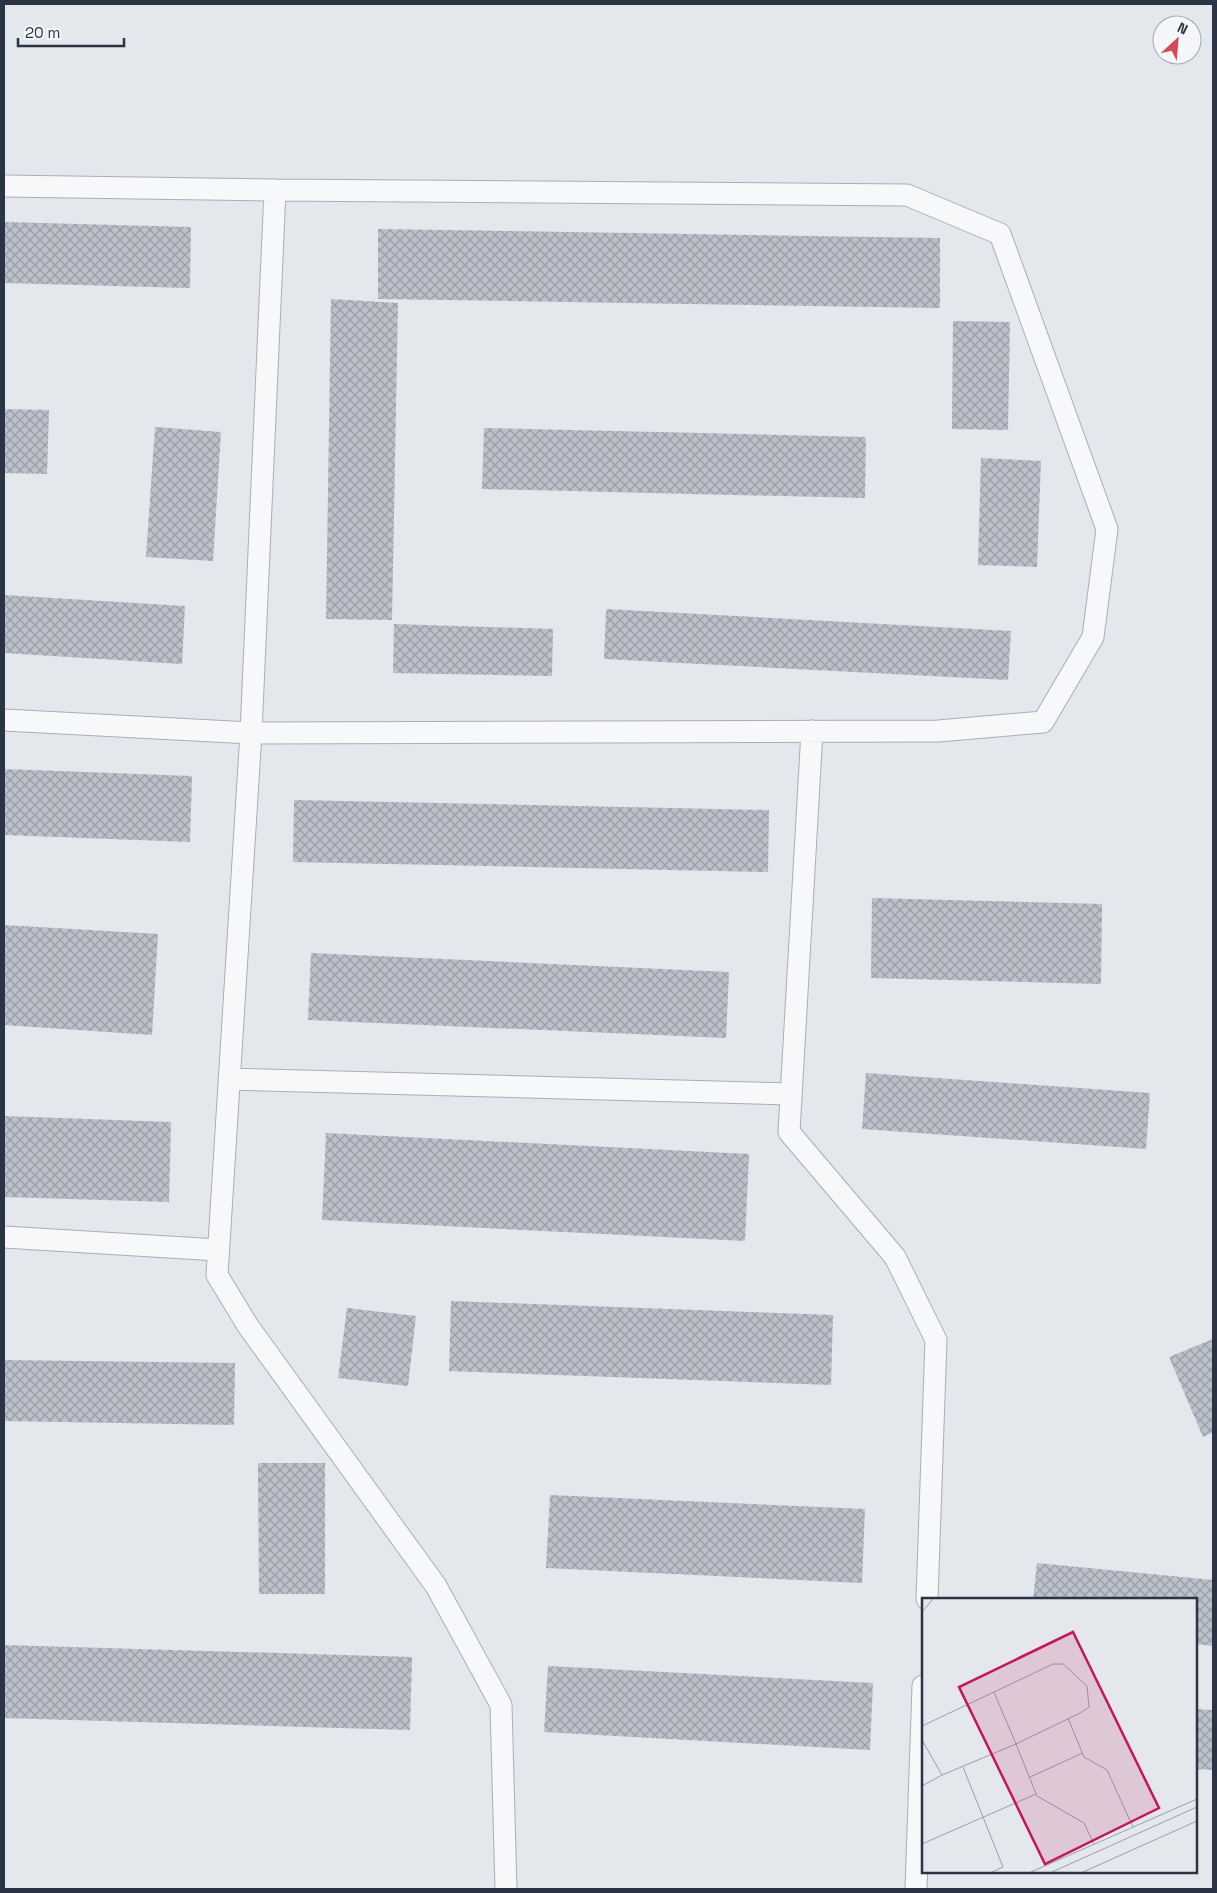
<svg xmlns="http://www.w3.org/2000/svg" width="1217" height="1893" font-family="'Space Grotesk',sans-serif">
  <defs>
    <pattern id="building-cross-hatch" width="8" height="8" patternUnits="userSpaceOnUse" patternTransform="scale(1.25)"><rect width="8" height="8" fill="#bbc0ca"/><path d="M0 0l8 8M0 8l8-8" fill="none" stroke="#989da6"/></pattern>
  </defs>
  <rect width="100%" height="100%" fill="#e4e7ec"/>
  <path fill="url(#building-cross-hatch)" d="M4,222l187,5 -1,61 -186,-5z
    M378,229l562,9v70l-562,-9z
    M331,299l67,4 -6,317 -66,-1z
    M953,321l57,1 -2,108 -56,-1z
    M4,409l45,1 -2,64 -43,-1z
    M155,427l66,5 -8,129 -67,-4z
    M484,428l382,9 -1,61 -383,-9z
    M981,458l60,3 -4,106 -59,-2z
    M4,595l181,11 -3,58 -178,-11z
    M606,609l405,22 -3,49 -404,-21z
    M394,624l159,5 -1,47 -159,-3z
    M4,769l188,7 -2,66 -186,-7z
    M294,800l475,10 -1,62 -475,-10z
    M872,898l230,6 -1,80 -230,-6z
    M4,925l154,9 -6,101 -148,-10z
    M311,953l418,19 -3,66 -418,-18z
    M866,1073l284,20 -4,56 -284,-20z
    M4,1116l167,6 -2,80 -165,-5z
    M326,1133l423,21 -4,87 -423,-21z
    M451,1301l382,14 -2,70 -382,-14z
    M347,1308l69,8 -8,70 -70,-8z
    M1213,1339v93l-10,5 -34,-80z
    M4,1360l231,3 -1,62 -230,-4z
    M258,1463h67v131h-66z
    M550,1495l315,14 -3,74 -316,-15z
    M1037,1563l176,17v66l-17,-2v-45h-163z
    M4,1645l408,12 -2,73 -406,-12z
    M548,1666l325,17 -3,67 -326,-18z
    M1196,1709l17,1v60l-17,-1z"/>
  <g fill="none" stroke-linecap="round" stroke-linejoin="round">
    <defs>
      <path id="lane" d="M4,186l271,4
        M4,720l247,13 687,-2 105,-9 50,-85 14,-108 -107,-295 -93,-39 -632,-5 -24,543 -34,542 31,51 188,260 65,119 5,184
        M812,731l-23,401 106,125 41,83 -9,259
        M229,1079l562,15
        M4,1237l214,13
        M916,1889l7,-203"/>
    </defs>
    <use href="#lane" stroke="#a9aeb7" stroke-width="23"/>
    <use href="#lane" stroke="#f7f8fa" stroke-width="21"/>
  </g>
  <g transform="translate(922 1598)">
    <rect width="275" height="275" fill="#e4e7ec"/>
    <path fill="none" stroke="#9a9fa9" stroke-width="1" d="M0,14l11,-13M146,120l16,39 23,13 26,57M0,128l72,-34M0,142l20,35 74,-31 64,-31 9,-6 -2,-21 -24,-22h-10l-59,28 22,52 21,52 47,27 10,21M41,169l40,100 -11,5M108,179l53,-24M0,188l20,-11M0,246l114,-50M109,274l166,-73M130,274l145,-65M161,274l114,-51"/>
    <path fill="#c2185b" fill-opacity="0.15" stroke="#c2185b" stroke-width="2.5" d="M151,34l86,176 -114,56 -86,-177z"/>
    <rect width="275" height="275" fill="none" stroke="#2b3445" stroke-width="2.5"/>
  </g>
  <rect width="1217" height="1893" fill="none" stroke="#2b3445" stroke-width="10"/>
  <g transform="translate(1177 40) rotate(26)"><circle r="24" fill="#f4f6f9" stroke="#a4a8b1"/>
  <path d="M0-4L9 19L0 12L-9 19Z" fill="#d1495b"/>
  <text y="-8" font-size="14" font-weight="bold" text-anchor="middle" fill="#2b3445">N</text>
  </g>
  <path d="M18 38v8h106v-8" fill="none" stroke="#2b3445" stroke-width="2.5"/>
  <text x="25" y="38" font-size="15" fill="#2b3445" stroke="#f4f6f9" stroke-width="4" paint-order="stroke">20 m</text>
</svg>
